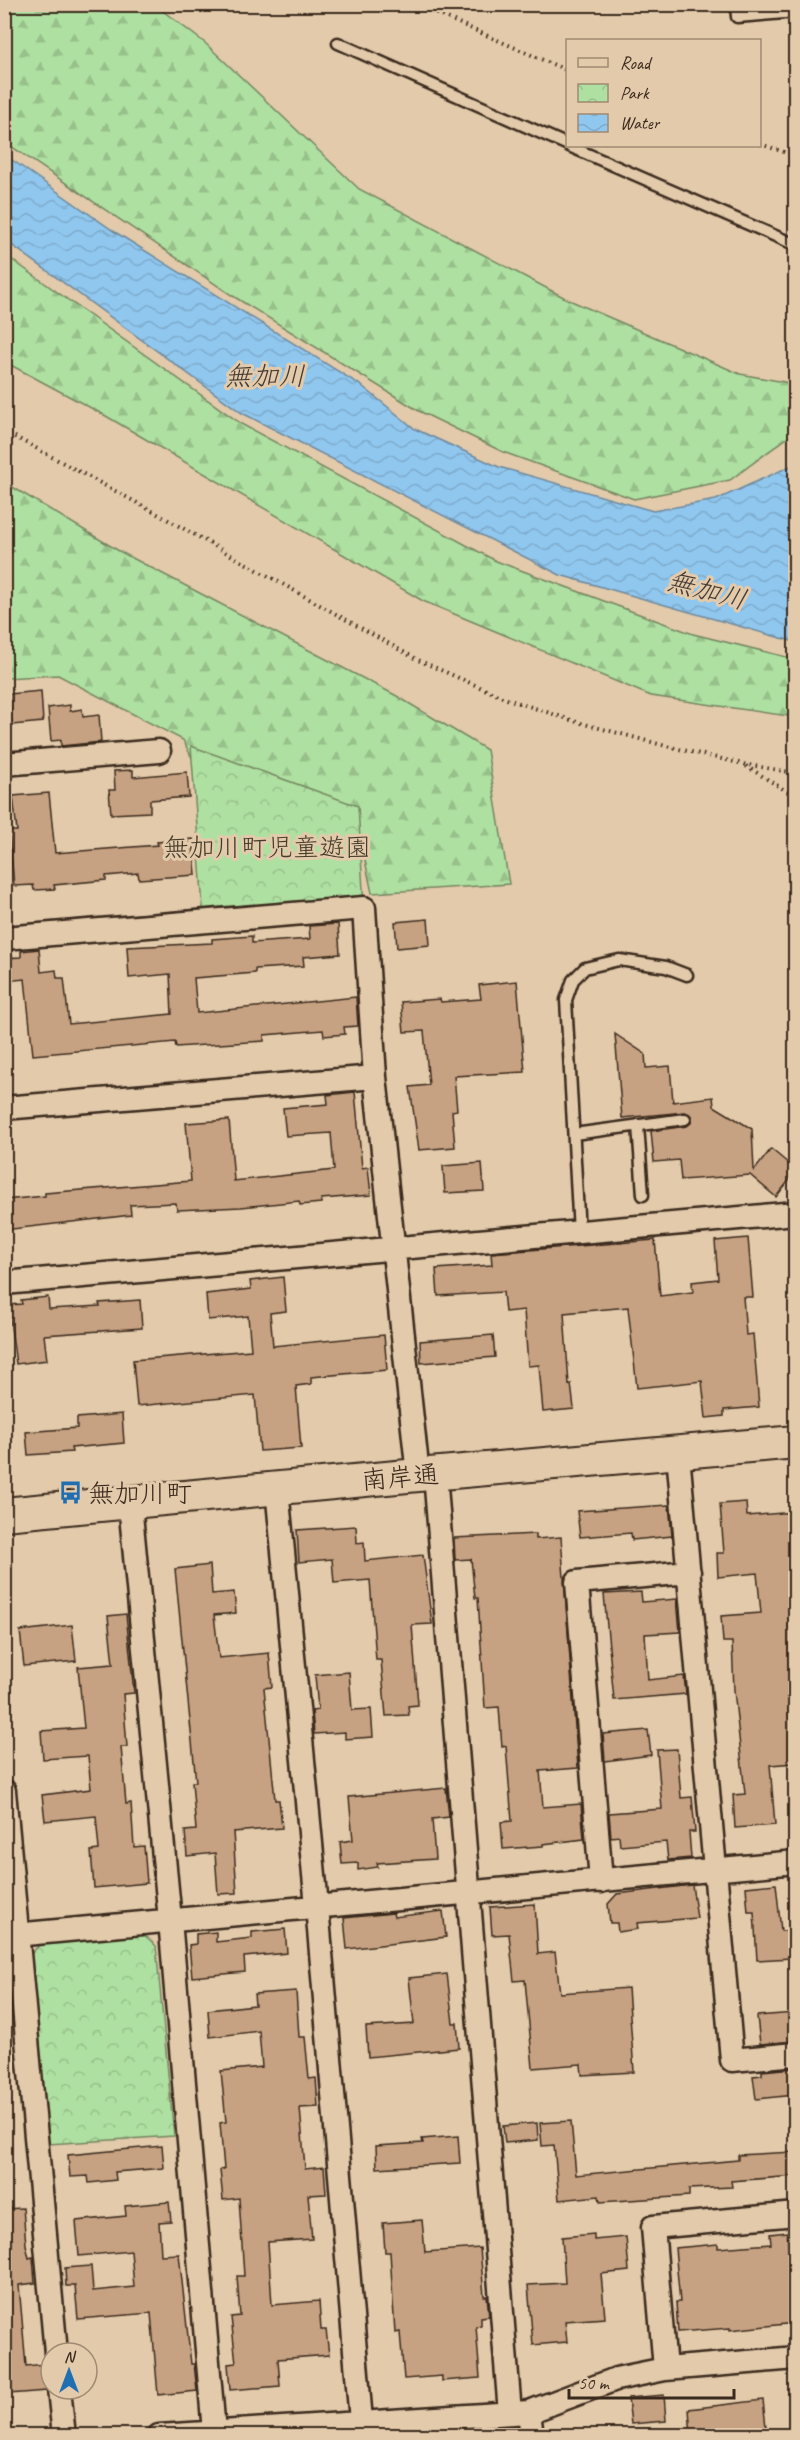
<svg xmlns="http://www.w3.org/2000/svg" width="800" height="2440" font-family="Caveat,'Klee One',sans-serif">
  <defs>
    <pattern id="forest-firs" width="22" height="20" patternUnits="userSpaceOnUse" patternTransform="scale(1.5)"><rect width="22" height="20" fill="#aee0a1"/><path d="M5 1l3.5 6h-7zM16 11l3.5 6h-7z" fill="#97c08a"/></pattern>
    <pattern id="park-crowns" width="20" height="18" patternUnits="userSpaceOnUse" patternTransform="scale(1.5)"><rect width="20" height="18" fill="#aee0a1"/><path d="M2 6a3 3 0 1 1 6 0M12 15a3 3 0 1 1 6 0" fill="none" stroke="#97c08a"/></pattern>
    <pattern id="water-waves" width="16" height="10" patternUnits="userSpaceOnUse" patternTransform="scale(1.5)"><rect width="16" height="10" fill="#90c7ee"/><path d="M0 5q4-4 8 0t8 0" fill="none" stroke="#7dabcc"/></pattern>
  </defs>
  <rect width="100%" height="100%" fill="#e2caab"/>
  <filter id="ink" filterUnits="userSpaceOnUse"><feTurbulence type="fractalNoise" baseFrequency=".0167" numOctaves="2"/><feDisplacementMap in="SourceGraphic" scale="12" xChannelSelector="R" yChannelSelector="G"/><feConvolveMatrix kernelMatrix="1 2 1 2 8 2 1 2 1" color-interpolation-filters="sRGB"/></filter>
  <g filter="url(#ink)">
    <path fill="url(#forest-firs)" stroke="#748560" stroke-width="1.5" d="M4,5h151l50,38 154,146 210,111 171,74 55,10v48l-65,48 -96,19 -131,-47 -84,-41 -186,-115 -228,-154z
      M4,254l239,171 253,136 197,73 102,25v58l-144,-21 -228,-95 -317,-185 -101,-54z
      M4,482l115,69 276,144 92,55 22,134 -137,9 -9,-42h-49l-103,-55 -28,-56 -125,-65 -53,3v-121l9,-6 -9,-5z"/>
    <path fill="url(#park-crowns)" stroke="#748560" stroke-width="1.5" d="M191,746l167,60 6,102 -160,13z
      M144,1934l12,12 18,190 -126,8 -17,-190 11,-12z"/>
    <path fill="url(#water-waves)" stroke="#6e889b" stroke-width="1.5" d="M5,155l110,77 247,154 53,43 84,38 154,44 63,-11 79,-36v178l-235,-67 -318,-162 -237,-173z"/>
    <path fill="#c7a282" stroke="#3b2a1e" stroke-width="1.5" d="M41,691l2,31 -31,3 -3,-31z
      M70,705v6l12,-2 1,8 16,-2 2,27 -40,4v-6l-10,1 -3,-33z
      M133,770v7l54,-5 2,25 -39,3v12l-39,2 -2,-24h6l-1,-19z
      M49,793l6,60 103,-8 -1,-3 36,-3 3,36 -57,4 -1,-6 -32,3v4l-52,5 1,4 -21,1 -1,-5 -19,1 -5,-55h8l-4,-35z
      M428,919l2,26 -33,3 -2,-26z
      M338,924l2,30 -37,3 1,9 -49,3v4l-61,5 3,35 159,-16 2,29 -14,1 1,7 -21,2 -1,-6 -59,5v6l-88,6 -1,-5 -142,13 -8,-76 -21,2v-23l17,-1v-6l18,-2 2,23 15,-2 1,8h7l5,46 103,-10 -2,-40 -41,4 -2,-31 85,-4v-4l40,-3v7l58,-4 -1,-13z
      M517,981l8,91 -71,4 3,34 -5,1 3,36 -36,3 -9,-63 19,-2 -5,-54 -20,1 -3,-30 39,-3 1,3 40,-3 -2,-14z
      M615,1034l30,20 1,14 24,-2 3,36 40,-5 1,9 38,23 2,42 17,-22 24,20v4l-19,24 -26,-22 -69,5 -2,-20 -25,2 -3,-31 36,-5 5,-4v-5l-7,-5 -63,6z
      M355,1092l7,76 6,-1 3,28 -50,4v4l-21,2 -1,-4 -58,6 -64,3 -1,-7 -46,2 1,10 -127,15v-30l41,-4v-3l146,-12 -5,-58 43,-3 5,61 100,-11 -3,-37 -45,3 -3,-28 45,-4 -1,-9z
      M482,1163l2,28 -39,2 -2,-27z
      M748,1238l5,59h-10l3,38 7,-1 6,73 -35,3v6l-18,2 -4,-37 -65,7 -9,-81 -64,6 5,72 2,-1 3,25 -31,3 -4,-47 -11,1 -4,-56 -19,2 -2,-20 -65,4 -2,-27 56,-4 -1,-12 164,-13 5,56 33,-4 -1,-10 26,-3 -3,-38z
      M283,1277l3,34 -16,2 3,33 111,-11 3,35 -76,7v7l-15,2 5,62 -41,3 -5,-56 -118,11 -4,-46 118,-10 -3,-34 -40,4 -2,-26 45,-5 -1,-8z
      M48,1297l1,12 51,-3 -1,-3 41,-3 2,28 -98,7 3,25 -31,4 -8,-59 14,-1 -1,-4z
      M493,1335l2,22 -74,6 -1,-22z
      M122,1414l2,29 -53,5 1,4 -44,3 -2,-23 51,-4v-10z
      M746,1502l1,14 47,-4 1,25 -3,1 3,38v187l-25,2 5,60 -40,3 -2,-33 12,-1 -11,-104 -2,-48h-9l-2,-26 40,-3 -4,-40 -39,4 -1,-24h7l-4,-49z
      M669,1505l3,31 -40,4 -1,-7 -51,4 -3,-26z
      M356,1526l1,17 7,-1 1,19 58,-6 9,69 -20,1 6,80 -10,1 1,9 -23,1 -5,-56h-5l-6,-80 -36,3 -2,-24 -33,3 -2,-32z
      M536,1534v5l25,-2 17,231 -38,3 3,36 38,-3 3,35 -41,5v2l-40,3 -2,-27 11,-1 -6,-75 -4,1 -3,-40 -14,1 -7,-110h-3l-4,-39 -16,1 -1,-22z
      M210,1565l2,29 22,-2 2,21 -22,2 5,43 50,-5 3,34 -8,1 11,112h4l3,28 -49,4 4,61 -19,1 -3,-41 -28,3 -2,-25 11,-1 -4,-48h4l-21,-213z
      M641,1592l1,10 35,-3 3,33 -35,2 3,46 36,-4 2,18 -72,6 -10,-106z
      M126,1614l8,79 -11,1 4,53h-6l5,57 5,-1 3,44 10,-1 3,37 -53,5 -3,-37 8,-1 -3,-34 -51,5 -3,-26 49,-6 -3,-33 -45,3 -2,-28 43,-3 -6,-61 35,-3 -5,-48z
      M72,1625l4,36 -52,5 -4,-35z
      M349,1672l3,38 19,-1 2,28 -28,2v-7l-31,2 -2,-23 6,-1 -3,-35z
      M648,1730l3,25 -46,6 -2,-27z
      M677,1749l4,49 11,-1 3,35h-6l2,26 -23,2 -2,-18 -46,4 -1,-10 -8,1 -2,-24 53,-4 -5,-59z
      M446,1788l3,29 -17,2 3,40 -58,4 1,4 -20,3v-7l-16,1 -2,-22 13,-2 -4,-43z
      M776,1884l5,47h9l1,27 -34,2 -3,-48h-6l-2,-25z
      M692,1885l5,33 -60,5 1,6 -20,3 -1,-9h-7l-2,-19 9,-10z
      M535,1904l3,50 17,-2 5,41 68,-5 6,84 -52,3 -1,-11 -48,4 -8,-88 -11,1 -5,-47 -17,1 -2,-28z
      M443,1911l3,26 -99,12 -3,-31 49,-5 1,4z
      M285,1929l2,24 -43,4 1,15 -53,5 -3,-32 7,-1v-10l20,-2v10l36,-4v-6z
      M447,1974l6,49h4l2,25 -91,9 -2,-30 48,-3 -5,-46z
      M296,1991l3,46h6l4,42 7,-1 2,29 -18,1 5,61 19,-2 2,27 -18,1 4,44 -44,3 4,63 47,-4 2,29h5l3,25 -51,4 2,27 -50,4 -2,-26 8,-1 -5,-46 9,-1 -3,-40h7l-5,-78 -16,2 -3,-30 4,-1 -4,-46 6,-1 -5,-51 41,-4 -3,-36 -49,6 -2,-27 47,-5 -1,-11z
      M795,2013v28l-35,3 -3,-28z
      M795,2068v27l-39,4 -3,-23 9,-1v-4z
      M571,2121l5,54 162,-15v-5l57,-3v24l-64,5 1,6 -43,2v7l-89,6 -1,-6 -40,4 -5,-55 -12,1 -2,-23z
      M537,2123l1,17 -33,3 -2,-17z
      M458,2136l2,27 -83,5 -1,-22 47,-3 -1,-4z
      M162,2146l2,22 -49,4 1,8 -27,3 -1,-7 -18,1 -2,-22z
      M169,2202l2,19 -12,1 2,33 18,-1 12,110h3l3,27 -39,4 -7,-82 -73,6 -3,-33h-9l-1,-18 26,-2 2,25 41,-4 -3,-36 -52,5 -3,-35 50,-5 -1,-10z
      M23,2208l3,37 3,13 4,-1 2,26 -16,2 7,81 19,-2 2,19 -1,8 -37,3 -5,-48v-137z
      M422,2220l3,32 55,-4 4,48h3l2,20 -8,1v8l-5,1 4,52 -38,3v-5l-38,3 -4,-47 -5,1 -5,-81h-5l-2,-29z
      M787,2232l2,17 6,-1v75l-65,7v-2l-52,4 -2,-30h4l-5,-54 43,-4v4l53,-4 -1,-10z
      M594,2234v6l32,-3 3,34 -28,3 4,44 -40,3 2,21 -34,3 -5,-60 37,-2 -3,-46z
      M664,2395l2,26 -35,3 -3,-26z
      M763,2400l4,36h-76l-2,-27z"/>
    <g fill="none" stroke-linecap="round" stroke-linejoin="round">
      <defs>
        <path id="lane" d="M736,4l1,13 59,-5
          M338,43l230,102
          M569,146l227,99
          M638,1125l5,70
          M574,1134l111,-15
          M579,1232l-13,-232 7,-20 12,-12 34,-8 47,7 21,8"/>
        <path id="street" d="M4,764l155,-13
          M4,938l360,-30 11,169 43,398
          M4,1108l371,-31
          M4,1283l792,-70
          M678,1454l54,606 64,-6
          M435,1474l75,939
          M277,1489l40,417 44,515
          M130,1504l40,416 44,512
          M4,1791l52,562
          M601,1881l-24,-299 112,-10
          M4,1936l792,-74
          M665,2369l-12,-142 143,-13
          M59,2389l5,47
          M529,2412l3,24
          M159,2436l370,-24 87,-33 49,-10 131,-11"/>
        <path id="secondary" d="M4,1514l414,-39 378,-33"/>
      </defs>
      <use href="#lane" stroke="#3b2a1e" stroke-width="15"/>
      <use href="#street" stroke="#3b2a1e" stroke-width="27"/>
      <use href="#secondary" stroke="#3b2a1e" stroke-width="36"/>
      <path stroke="#3b2a1e" stroke-width="4" stroke-dasharray="1.5 4.5" stroke-linecap="butt" d="M415,4l153,67
        M760,144l36,12
        M4,431l150,81 264,148 89,39 70,23 89,24 77,18 53,9
        M746,766l50,31"/>
      <use href="#lane" stroke="#e2caab" stroke-width="10"/>
      <use href="#street" stroke="#e2caab" stroke-width="22"/>
      <use href="#secondary" stroke="#e2caab" stroke-width="32"/>
    </g>
  </g>
  <defs>
    <symbol id="bus-bare" viewBox="-9 -9 18 18"><path d="M-5-6H5V4H4V6H2V4H-2V6H-4V4H-5ZM-3.5-4V0h7V-4ZM-3.5 1.2v1.5H-2V1.2ZM2 1.2v1.5H3.5V1.2Z" fill="#1f6fb2" stroke="#e2caab" stroke-width="2.5" paint-order="stroke"/></symbol>
  </defs>
  <g fill-rule="evenodd">
    <use href="#bus-bare" x="54" y="1476" width="33" height="33"/>
  </g>
  <g text-anchor="middle" stroke-width="6" stroke-linejoin="round" paint-order="stroke">
    <g font-size="26" fill="#463c2b" stroke="#e2caab">
      <text x="267" y="856">無加川町児童遊園</text>
    </g>
    <g font-size="26" fill="#3b2a1e" stroke="#e2caab">
      <text transform="translate(400 1477) rotate(-5)" y="9">南岸通</text>
    </g>
    <g font-size="26" fill="#3b2a1e" stroke="#e2caab" text-anchor="start">
      <text x="88" y="1502">無加川町</text>
    </g>
    <g font-size="27" font-style="italic" fill="#443a33" stroke="#e2caab">
      <text x="265" y="385">無加川</text>
      <text transform="translate(707 590) rotate(15)" y="9">無加川</text>
    </g>
  </g>
  <rect width="800" height="2440" fill="none" stroke="#e2caab" stroke-width="24"/>
  <rect x="12" y="12" width="776" height="2416" fill="none" stroke="#3b2a1e" stroke-width="2" filter="url(#ink)"/>
  <rect x="566" y="39" width="195" height="108" fill="#e2caab" stroke="#9f8a73" stroke-width="1.5"/>
  <rect x="578" y="58" width="30" height="9" fill="#e2caab" stroke="#9f8a73" stroke-width="1.5"/>
  <text x="620" y="69" font-size="18" fill="#3b2a1e">Road</text>
  <rect x="578" y="84" width="30" height="18" fill="url(#park-crowns)" stroke="#9f8a73" stroke-width="1.5"/>
  <text x="620" y="99" font-size="18" fill="#3b2a1e">Park</text>
  <rect x="578" y="114" width="30" height="18" fill="url(#water-waves)" stroke="#9f8a73" stroke-width="1.5"/>
  <text x="620" y="129" font-size="18" fill="#3b2a1e">Water</text>
  <g transform="translate(69 2371)"><circle r="28" fill="#e2caab" stroke="#9f8a73" stroke-width="1.5"/>
  <path d="M0-4.5L10 22L0 15L-10 22Z" fill="#1f6fb2"/>
  <text y="-9" font-size="16" font-weight="bold" text-anchor="middle" fill="#3b2a1e">N</text>
  </g>
  <path d="M569 2389v9h165v-9" fill="none" stroke="#3b2a1e" stroke-width="3"/>
  <text x="578" y="2389" font-size="18" fill="#3b2a1e" stroke="#e2caab" stroke-width="4.5" paint-order="stroke">50 m</text>
</svg>
